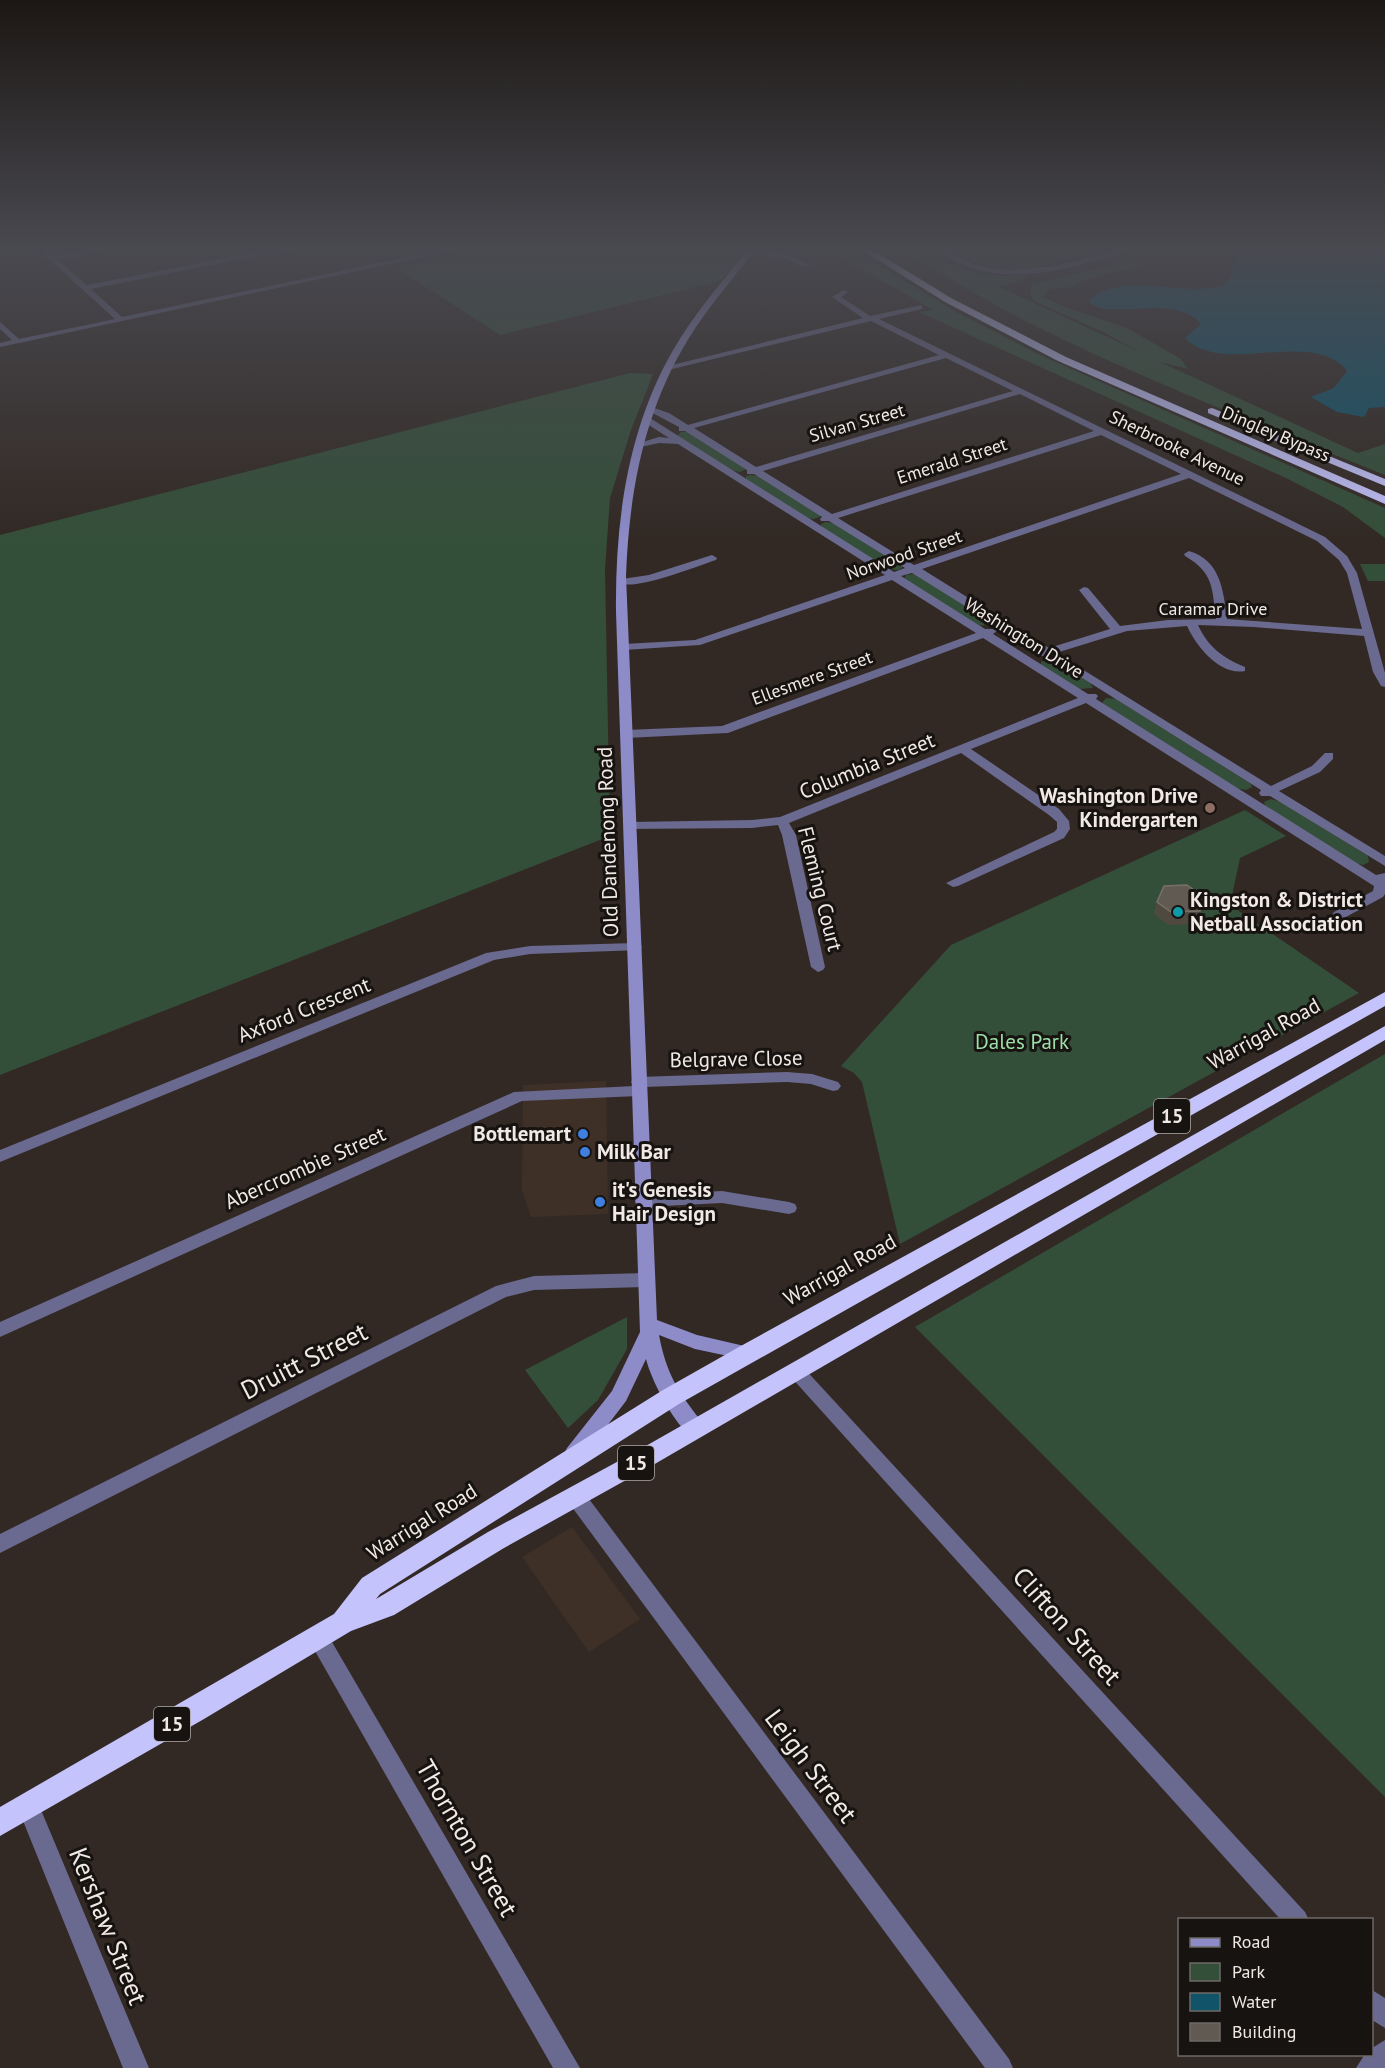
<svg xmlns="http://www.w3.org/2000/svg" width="1385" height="2068" font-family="'PT Sans',sans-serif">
  <rect width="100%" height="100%" fill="#322924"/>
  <path fill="#3f3027" d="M606,1081l2,133 -77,3 -9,-27 1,-105z
    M572,1527l68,92 -51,33 -67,-95z"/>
  <path fill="#344f39" d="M480,250h271l-31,31 -220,54 -103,-67z
    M829,250h25l98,60 90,46 343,152v30l-42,-31 -55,-28 -369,-167 14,-2z
    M904,250h27l15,11 28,11 26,4 23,-1 4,3 -28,9 141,65 -37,-20 -69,-31 -4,-8 1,-8 100,-25 12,5 -63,16 -7,6 -24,2 -7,8 26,11 59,20 54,31 7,10 -28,-7 198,91 27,-9v31c-115,-47 -232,-91 -343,-146 -48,-23 -93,-51 -138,-79z
    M952,250h150c-53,14 -100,35 -150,0z
    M630,373l23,1 -22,56 -21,68 -5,71 5,267 -610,239v-540z
    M681,432h8l57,37 -6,3 -8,-2 -55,-34z
    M750,475l9,1 61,38v3l-7,2 -7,-1 -60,-39v-3z
    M826,522l8,1 68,43v2l-4,2 -10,-1 -67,-42v-3z
    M1360,564h25v17h-17z
    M914,574l77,47v3l-12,2 -75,-47 2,-4z
    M1045,660l10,1 35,22 3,5 -14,1 -38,-24v-3z
    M1106,698l10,1 135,85 1,3 -6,3 -11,-2 -133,-85z
    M1271,799l10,3 87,54 1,6 -6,3 -9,-2 -89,-57 -1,-4z
    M1245,810l41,26 -46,22 -10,47 129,88 -459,251 -38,-162 -8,-9 -13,-7 110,-121z
    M1385,1054v743l-470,-470z
    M627,1317v32l-29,51 -30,28 -43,-58z"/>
  <path fill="#11546a" d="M1248,250h137v157l-16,1 -5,9 -27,-5 -26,-15 23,-9 13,-17c-35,-44 -124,6 -162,-33l16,-14c-17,-24 -67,-13 -92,-15 -7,0 -13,-3 -19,-5v-5c33,-26 81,-6 119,-11 3,-1 10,-1 13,-3 10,-4 11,-19 13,-29z"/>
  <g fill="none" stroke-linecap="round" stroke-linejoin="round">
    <path fill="#6a698f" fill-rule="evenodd" d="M39,250h8l7,6 33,-6h16l-45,10 29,25 174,-34 41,-1 -41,5 -170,34 31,28 319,-67h15l-456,97v-4l12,-3 -12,-11v-7l19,17 96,-20z
      M757,250l27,3 25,12 -4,2 -26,-10 -22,-3z
      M938,250h9l19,11 21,7 22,2 47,-4 62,-16h12c-11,6 -27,9 -40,12 -50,14 -109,23 -152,-12z
      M844,290l4,2 -7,5 29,19 52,-11v4l-43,10 446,218 22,19 10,17 28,100v14l-4,-1 -8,-14 -9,-36 -110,-9 -56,-2c10,22 25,33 47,42v4c-25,5 -49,-25 -58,-45l-60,5 -71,22 215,133 41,-20 13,-13h8v6l-13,13 -41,19 106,65v10l-115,-70h-9l-2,-3 2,-3 -214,-134h-8v-4l-127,-79 -11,3 84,53h10l2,2 -4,3 95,60h8l2,2 -2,3 280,176 9,-2v21l-2,3 -39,21h-10l-2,-3 2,-3 39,-21 1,-5 -288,-183 -115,46 88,60 10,12 1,8 -6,9 -106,48 -5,1 -7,-4 108,-51 3,-3v-7l-8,-7 -88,-62 -172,70 7,12 29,132 -2,3 -5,2 -7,-5 -29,-132 -4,-10 -26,3 -127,1 -1,-3 6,-4 122,-2 28,-3 298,-119 -95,-60 -255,95 -102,5 -6,-4 6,-4 96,-4 254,-93 -84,-53 -192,65 -76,5 -6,-3 6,-3 71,-4 190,-65 -207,-131 -19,-1 -23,5v-4l23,-7 10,1 -25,-16v-4h6l244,154 11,-4 -76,-47h-8l-1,-2 2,-2 -68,-43h-7v-4l-62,-39h-6v-4l-32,-17 4,-3 18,6 19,12 251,-70 -68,-34 -203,49 -4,-3 199,-49 -31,-21zM946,358l67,33 -257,76 -62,-39zM1020,394l74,37 -262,83 -69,-43zM1101,435l80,39 -267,91 -76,-47zM1189,478l128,63 22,19 8,13 15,56 -135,-10c-4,-29 -6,-58 -38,-68l-5,3 1,2c29,17 27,32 31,63l-48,1 -48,6 -32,-38 -4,-1 -5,3 31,39 -61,19 -127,-79z
      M712,555l5,3 -1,2c-19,6 -85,33 -99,22l5,-3 27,-4z
      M635,943l5,1 2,3 -2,3 -110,4 -36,6 -494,202v-12l486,-197 44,-7z
      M787,1072l25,2 26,8 3,4 -3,4 -5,1 -22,-7 -24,-2 -143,5 3,4 -2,4 -6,1 -117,5 -522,236v-15l514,-230 120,-6 -3,-4 3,-4 5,-1z
      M722,1191l67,11 6,2 2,4 -2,4 -6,2 -67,-11 -79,4 -6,-2 -2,-4 2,-4 6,-2z
      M646,1273l6,2 3,5 -3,5 -6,2 -112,3 -28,7 -506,256v-19l496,-248 38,-10z
      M796,1364l6,2 503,546 4,8h-28l-491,-544 -3,-5 3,-5z
      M576,1488l7,3 426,568 4,9h-28l-416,-565 -3,-6 3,-6z
      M318,1627l7,3 255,438h-27l-242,-424 -3,-7 3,-7z
      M28,1795l8,3 113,270h-26l-106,-262 3,-8z
      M1372,1990l13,8v30l-13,-8z
      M1385,2040v28h-29l9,-14h7v-6z"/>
    <path fill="#8d8bc8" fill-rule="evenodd" d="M748,250h7c-22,29 -47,57 -66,88 -45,72 -60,155 -63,238l31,744 40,15 56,13 3,5 -3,5 -6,2 -52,-11 -36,-14c7,38 20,59 44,88l2,6 -2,6c-5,1 -10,3 -14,-1 -17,-13 -38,-55 -43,-75l-20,42 -45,59 -7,2 -7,-2 -3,-6 3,-6 45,-57 28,-59 -24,-720c-1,-89 11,-181 56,-260 21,-37 49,-69 76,-102z"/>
    <path fill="#c4c3fc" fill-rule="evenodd" d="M862,250h11l78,48 115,59 319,139v8l-327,-143 -113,-59z
      M1212,408l173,71v7l-177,-73v-4z
      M1385,992v14l-706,398 -299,190 -4,5 112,-67 149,-81 748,-425v14l-732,425 -149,83 -110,67 -43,16 -147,88 -204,117v-29l334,-193 28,-36 301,-188 76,-43z"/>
  </g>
  <path fill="#4f4940" d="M1157,902l44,8 -5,14 -28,1 -14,-11z"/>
  <path fill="#3c352e" d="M1204,897l-3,13 -5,14 4,-13z"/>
  <path fill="#605a52" stroke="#777169" stroke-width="1.5" d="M1187,885l17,12 -4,14 -29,1 -14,-10 7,-16z"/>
  <linearGradient id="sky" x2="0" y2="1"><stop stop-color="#1c1714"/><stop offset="0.46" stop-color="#494950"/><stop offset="1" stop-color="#494950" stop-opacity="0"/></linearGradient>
  <rect width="1385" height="540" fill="url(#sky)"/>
  <circle fill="#8d6e63" stroke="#171310" stroke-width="2" cx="1210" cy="808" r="6"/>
  <circle fill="#0f9aa8" stroke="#171310" stroke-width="2" cx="1178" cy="912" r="6"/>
  <g fill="#3f7fe0" stroke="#171310" stroke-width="2">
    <circle cx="583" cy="1134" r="6"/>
    <circle cx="585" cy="1152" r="6"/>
    <circle cx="600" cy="1202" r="6"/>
  </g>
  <g text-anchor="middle" stroke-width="6" stroke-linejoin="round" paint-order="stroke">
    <g font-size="18" fill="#f0e9e5" stroke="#171310">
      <text transform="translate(857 423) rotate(-16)" y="6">Silvan Street</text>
      <text transform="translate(1276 434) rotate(23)" y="6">Dingley Bypass</text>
      <text transform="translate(1177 448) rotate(26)" y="6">Sherbrooke Avenue</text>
      <text transform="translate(952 461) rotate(-18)" y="6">Emerald Street</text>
      <text transform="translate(904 555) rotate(-19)" y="6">Norwood Street</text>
      <text x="1213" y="615">Caramar Drive</text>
      <text transform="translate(1024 638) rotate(32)" y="6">Washington Drive</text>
      <text transform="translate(812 678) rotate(-20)" y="6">Ellesmere Street</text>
    </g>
    <g fill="#171310" stroke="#afa9a5" stroke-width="1.5">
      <rect x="1154" y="1099" width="36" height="34" rx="4.5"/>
      <rect x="618" y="1446" width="36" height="34" rx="4.5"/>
      <rect x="154" y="1707" width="36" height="34" rx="4.5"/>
    </g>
    <g font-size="20" font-weight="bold" fill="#f0e9e5">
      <text x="1172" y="1123">15</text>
      <text x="636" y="1470">15</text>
      <text x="172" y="1731">15</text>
    </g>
    <g font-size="21" fill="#f0e9e5" stroke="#171310">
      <text transform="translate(867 766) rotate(-22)" y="7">Columbia Street</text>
      <text transform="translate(608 842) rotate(-92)" y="7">Old Dandenong Road</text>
      <text transform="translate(820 889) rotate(76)" y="7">Fleming Court</text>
      <text transform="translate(304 1010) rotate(-22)" y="7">Axford Crescent</text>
      <text transform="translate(1264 1034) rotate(-29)" y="7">Warrigal Road</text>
      <text transform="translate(736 1059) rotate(-1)" y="7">Belgrave Close</text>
      <text transform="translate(305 1168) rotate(-24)" y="7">Abercrombie Street</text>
      <text transform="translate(840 1270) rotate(-29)" y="7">Warrigal Road</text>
      <text transform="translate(422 1522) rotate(-32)" y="7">Warrigal Road</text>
    </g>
    <g font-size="21" font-weight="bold" fill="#f0e9e5" stroke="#171310" text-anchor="start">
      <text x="1198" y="803" text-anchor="end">Washington Drive<tspan x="1198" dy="24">Kindergarten</tspan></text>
      <text x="1190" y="907">Kingston &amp; District<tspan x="1190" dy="24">Netball Association</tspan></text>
      <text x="571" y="1141" text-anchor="end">Bottlemart</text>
      <text x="597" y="1159">Milk Bar</text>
      <text x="612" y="1197">it's Genesis<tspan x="612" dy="24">Hair Design</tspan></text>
    </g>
    <g font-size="21" fill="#9cdfa8" stroke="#171310">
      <text x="1022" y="1049">Dales Park</text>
    </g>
    <g font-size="26" fill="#f0e9e5" stroke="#171310">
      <text transform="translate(304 1361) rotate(-27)" y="9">Druitt Street</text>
      <text transform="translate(1067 1626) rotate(48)" y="9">Clifton Street</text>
      <text transform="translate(811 1766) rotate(53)" y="9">Leigh Street</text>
      <text transform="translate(467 1838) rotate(60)" y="9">Thornton Street</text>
      <text transform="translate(108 1926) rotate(68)" y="9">Kershaw Street</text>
    </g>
  </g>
  <rect x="1178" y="1918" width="195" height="138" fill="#171310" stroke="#6e6965" stroke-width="1.5"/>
  <rect x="1190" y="1938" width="30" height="9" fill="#8d8bc8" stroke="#6e6965" stroke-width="1.5"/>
  <text x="1232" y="1948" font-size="18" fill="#f0e9e5">Road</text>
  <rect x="1190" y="1963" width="30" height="18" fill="#344f39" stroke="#6e6965" stroke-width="1.5"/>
  <text x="1232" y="1978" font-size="18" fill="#f0e9e5">Park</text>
  <rect x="1190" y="1993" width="30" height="18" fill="#11546a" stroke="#6e6965" stroke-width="1.5"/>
  <text x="1232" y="2008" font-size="18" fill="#f0e9e5">Water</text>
  <rect x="1190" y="2023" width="30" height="18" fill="#605a52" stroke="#6e6965" stroke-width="1.5"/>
  <text x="1232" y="2038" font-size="18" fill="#f0e9e5">Building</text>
</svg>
